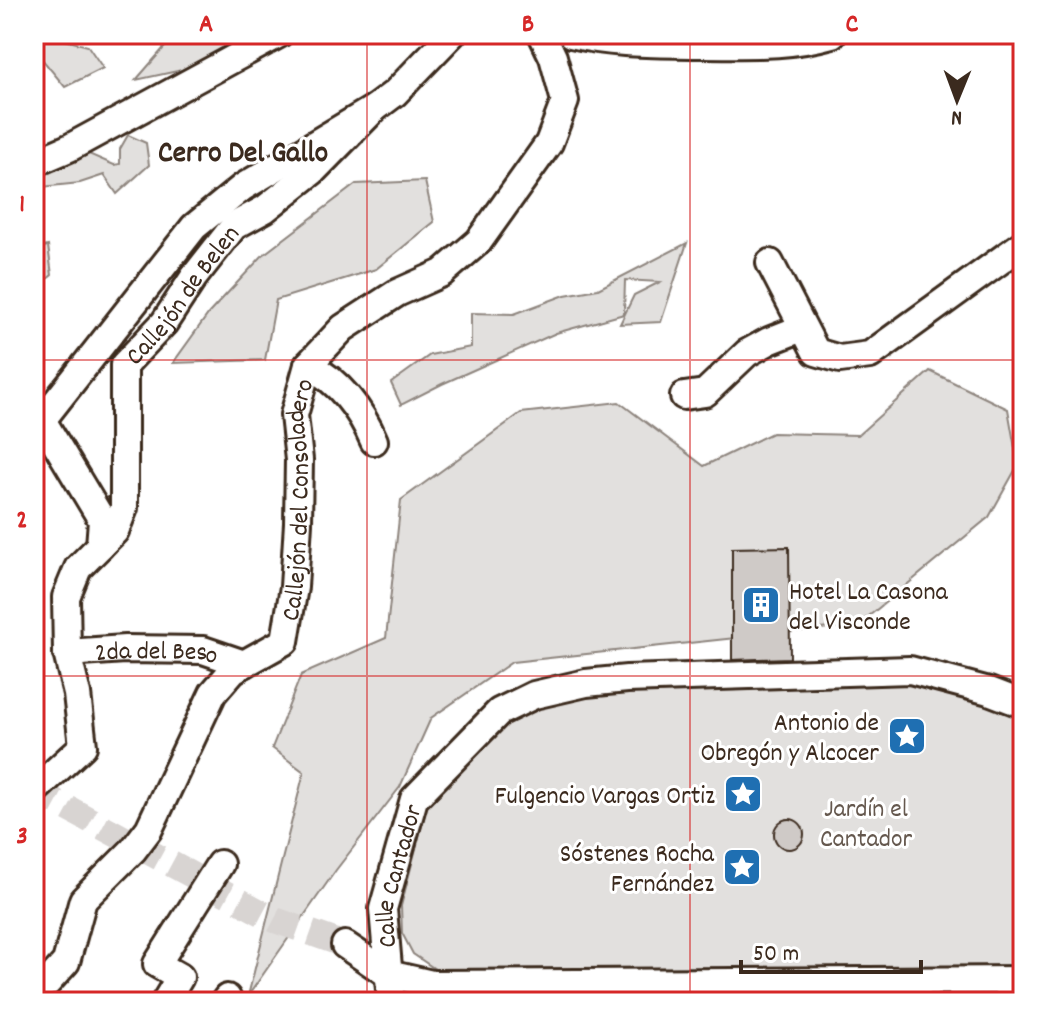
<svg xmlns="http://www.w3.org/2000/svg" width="1057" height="1036" font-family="Dekko,sans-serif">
  <rect width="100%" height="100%" fill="#fff"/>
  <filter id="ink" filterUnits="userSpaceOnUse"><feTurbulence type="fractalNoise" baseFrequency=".0125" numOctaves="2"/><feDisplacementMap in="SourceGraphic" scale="16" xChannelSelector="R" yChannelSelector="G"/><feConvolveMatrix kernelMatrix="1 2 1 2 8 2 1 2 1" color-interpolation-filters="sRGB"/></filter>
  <g filter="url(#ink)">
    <path fill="#e2e0de" stroke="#8e857e" stroke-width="2" d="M42,34l46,12 15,22 -38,19 -24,-29z
      M176,34h74l-54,33 -60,13z
      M128,135l18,8 3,22 -32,29 -13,-19 -24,8 -38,4 -3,-17 43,-19 32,14 6,-1v-15z
      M425,181l9,41 -58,47 -100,31 -11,60 -92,3 36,-50 54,-58 93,-71z
      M687,243l-26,79 -41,2 14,-29 26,-13 -35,-2 -1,34 -68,19 -114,51 -41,21 -10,-22 39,-28 41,-8v-34l43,1 51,-19 33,-6z
      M48,246l4,29 -17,14 -1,-40z
      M930,371l78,38 10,56 -29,52 -131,108 -346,37 -81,56 -31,69 -64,83 -88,126 56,-224 -32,-24 29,-73 85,-37 15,-138 120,-87 98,-11 85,64 68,-33 86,2z
      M894,676l129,34v256l-563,9 -22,-4 -25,-17 -11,-21 -1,-27 27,-104 73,-80 60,-24 65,-11z"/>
    <path fill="#cfcac7" stroke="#3b2a1e" stroke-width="2" d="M789,547l1,111 -58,2v-112z
      M774 834a15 15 0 1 1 30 0a15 15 0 1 1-30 0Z"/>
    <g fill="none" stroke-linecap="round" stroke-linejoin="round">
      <path stroke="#d8d4d2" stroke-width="26" stroke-dasharray="26 13" stroke-linecap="butt" d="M34,790l241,130 70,25"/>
      <defs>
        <g id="minor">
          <path d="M571,34c47,11 83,9 131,10 47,0 83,3 130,-10"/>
          <path d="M34,163l35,-15 210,-114"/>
          <path d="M770,263l46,89 24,7 30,-4 153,-111"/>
          <path d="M308,365c31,16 53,45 66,76"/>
          <path d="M684,396l21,-3 42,-40 22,-12 33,-13"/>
          <path d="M42,420l152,-193 49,-40 132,-79 20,-15 57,-59"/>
          <path d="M42,420l60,100 -2,26"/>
          <path id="s1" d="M67,653l58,-4 78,1 41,14"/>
          <path id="s2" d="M34,791l49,-45 -6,-52 -10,-41 -1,-56 12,-29 37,-37 9,-23v-143l40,-42 30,-46 40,-51 31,-17 48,-38 62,-63"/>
          <path d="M345,945l43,29 44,10 591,-4"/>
          <path id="s3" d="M34,985l13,-2 19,-21 17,-62 50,-50 16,-21 64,-136 20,-23 52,-29 9,-54 4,-64 1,-63 -5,-45 14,-50 35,-37 54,-35 45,-20 37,-32 70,-98 16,-42 -12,-44 -11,-23"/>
          <path d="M165,1002l15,-25 -23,-13 63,-100"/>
          <path d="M224,1002l3,-4"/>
          <path id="s4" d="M391,1002l-8,-93 31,-110 85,-87 35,-17 52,-12 41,-4 283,-9 79,21 34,13"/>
        </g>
      </defs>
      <use href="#minor" stroke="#3b2a1e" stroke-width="32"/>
      <use href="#minor" stroke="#fff" stroke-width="26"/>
    </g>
  </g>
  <path fill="none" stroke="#d62828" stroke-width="2" stroke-opacity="0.55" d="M367,34v968M690,34v968M34,360h989M34,676h989"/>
  <defs>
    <symbol id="building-square" viewBox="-11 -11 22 22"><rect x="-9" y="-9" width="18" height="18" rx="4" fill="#1f6fb2" stroke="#fff"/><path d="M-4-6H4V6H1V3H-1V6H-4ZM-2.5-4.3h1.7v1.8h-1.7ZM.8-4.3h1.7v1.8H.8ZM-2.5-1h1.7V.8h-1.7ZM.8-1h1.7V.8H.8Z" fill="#fff"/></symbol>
    <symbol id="sight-square" viewBox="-11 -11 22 22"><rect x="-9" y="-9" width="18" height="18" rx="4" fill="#1f6fb2" stroke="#fff"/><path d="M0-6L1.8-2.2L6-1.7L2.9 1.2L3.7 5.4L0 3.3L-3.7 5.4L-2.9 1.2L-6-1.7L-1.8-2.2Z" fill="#fff"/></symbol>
  </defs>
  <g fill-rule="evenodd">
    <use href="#building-square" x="739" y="583" width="44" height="44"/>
    <use href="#sight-square" x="885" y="714" width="44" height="44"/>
    <use href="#sight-square" x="721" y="772" width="44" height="44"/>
    <use href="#sight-square" x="720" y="845" width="44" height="44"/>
  </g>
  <g text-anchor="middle" stroke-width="6" stroke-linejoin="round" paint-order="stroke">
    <g font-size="26" fill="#3b2a1e" stroke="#fff">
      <text dy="9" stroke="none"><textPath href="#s2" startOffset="560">Callejón de Belen</textPath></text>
      <text dy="9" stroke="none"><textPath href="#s3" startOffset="586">Callejón del Consoladero</textPath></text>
      <text dy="9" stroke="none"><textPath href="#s1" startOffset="90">2da del Beso</textPath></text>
      <text dy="9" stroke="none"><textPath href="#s4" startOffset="128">Calle Cantador</textPath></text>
    </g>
    <g font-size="26" fill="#3b2a1e" stroke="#fff" text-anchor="end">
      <text x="789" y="599" text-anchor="start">Hotel La Casona<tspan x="789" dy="30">del Visconde</tspan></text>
      <text x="879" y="730">Antonio de<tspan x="879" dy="30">Obregón y Alcocer</tspan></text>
      <text x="715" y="803">Fulgencio Vargas Ortiz</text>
      <text x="714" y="861">Sóstenes Rocha<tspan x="714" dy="30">Fernández</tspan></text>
    </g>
    <g font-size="26" fill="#65584e" stroke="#fff">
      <text x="866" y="816">Jardín el<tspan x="866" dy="30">Cantador</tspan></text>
    </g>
    <g font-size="30" font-weight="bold" fill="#3b2a1e" stroke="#fff">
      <text x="243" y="161">Cerro Del Gallo</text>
    </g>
  </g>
  <rect width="1057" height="1036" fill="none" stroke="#fff" stroke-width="88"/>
  <g transform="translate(957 100) rotate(181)" stroke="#ffffff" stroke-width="6" paint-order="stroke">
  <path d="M0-6L14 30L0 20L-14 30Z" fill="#3b2a1e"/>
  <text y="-12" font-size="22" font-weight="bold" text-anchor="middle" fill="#3b2a1e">N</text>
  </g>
  <path d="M741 960v12h180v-12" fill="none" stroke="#3b2a1e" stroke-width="4"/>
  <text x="753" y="960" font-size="24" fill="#3b2a1e" stroke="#ffffff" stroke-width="6" paint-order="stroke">50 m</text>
  <rect x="44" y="44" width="969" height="948" fill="none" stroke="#d62828" stroke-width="3"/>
  <g font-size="26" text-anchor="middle" font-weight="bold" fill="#d62828">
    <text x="206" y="31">A</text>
    <text x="528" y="31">B</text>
    <text x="852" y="31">C</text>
    <text x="22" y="211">1</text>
    <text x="22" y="527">2</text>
    <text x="22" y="843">3</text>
  </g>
</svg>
